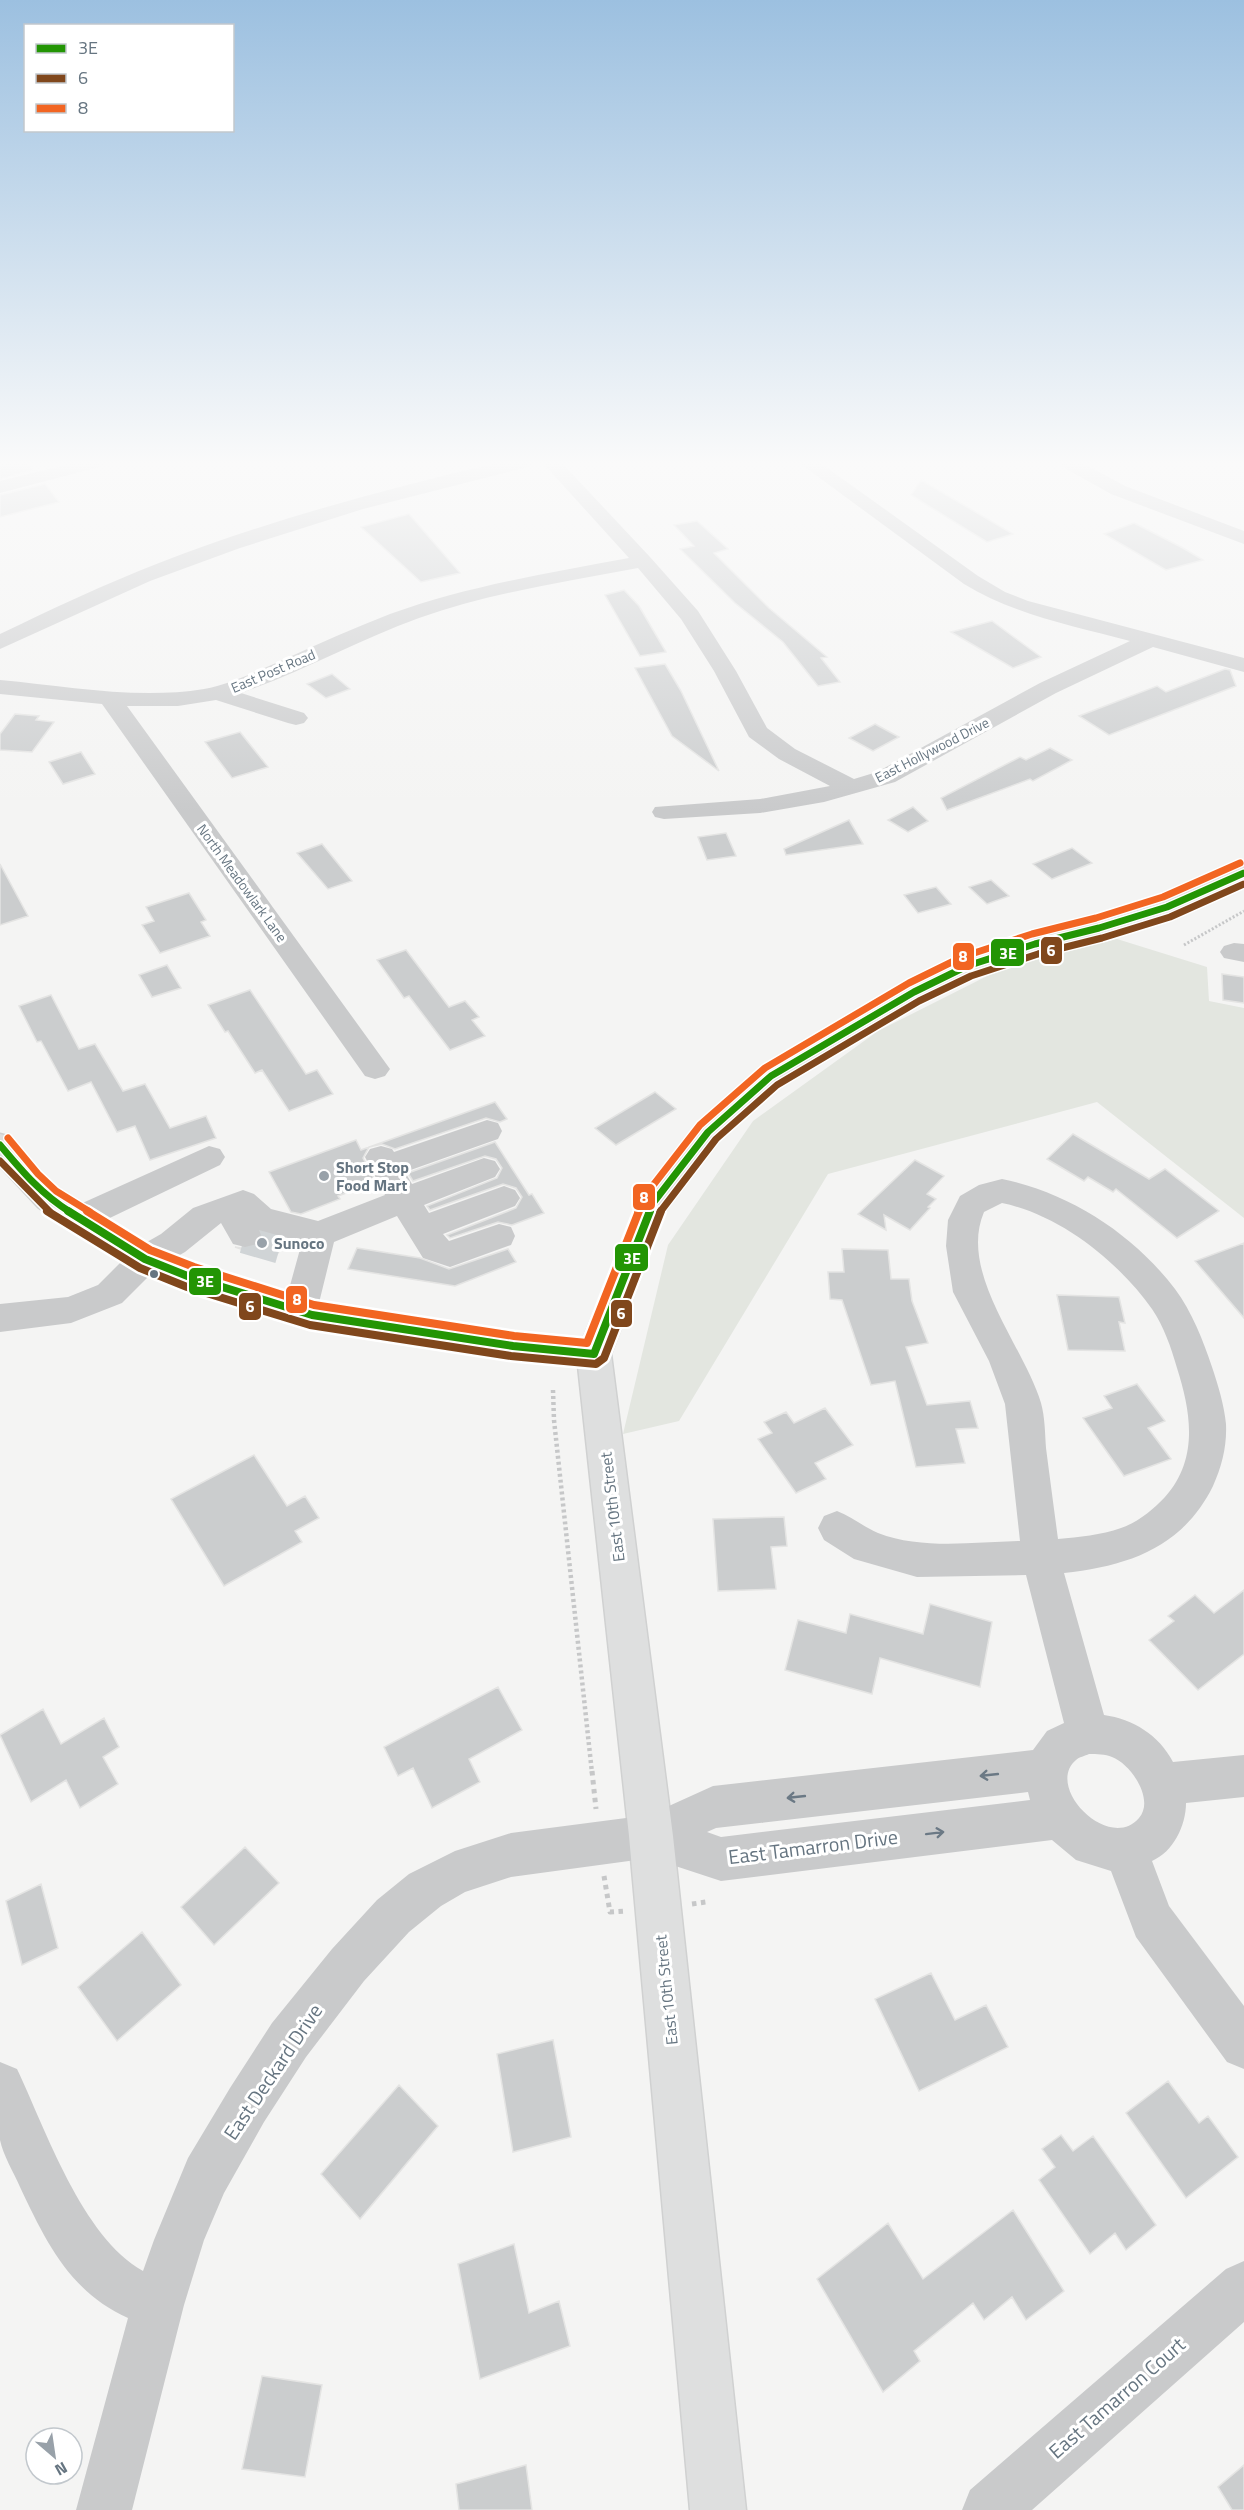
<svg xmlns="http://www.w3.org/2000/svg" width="1244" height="2510" font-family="'Titillium Web',sans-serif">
  <rect width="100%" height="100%" fill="#f4f4f3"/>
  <path fill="#e3e6e0" d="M1117,939l90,28 2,34 35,7v210l-147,-116 -269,72 -149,247 -56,13 45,-189 85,-124 125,-90 125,-63z"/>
  <path fill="#cbcdce" stroke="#e4e4e3" stroke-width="1.5" d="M0,462h28l6,8 -34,9z
    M921,480l92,54 -26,8 -76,-47z
    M45,484l14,18 -59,15v-22z
    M409,514l51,59 -39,9 -60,-55z
    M697,521l31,28 -14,4 55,55 58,49 -6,1 19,24 -22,4 -35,-44 -48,-39 -55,-54 14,-3 -20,-21z
    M1134,523l49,25 20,12 -37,10 -62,-36z
    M624,590l15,16 27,46 -26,4 -35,-61z
    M992,621l49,36 -28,11 -62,-36z
    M665,664l16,27 38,80 -47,-35 -37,-68z
    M1225,669l5,1 6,16 -127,49 -30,-19 78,-30 9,6z
    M332,674l18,15 -24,9 -19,-14z
    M15,714l24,2 -3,4 18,2 -22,30 -32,-2v-16z
    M875,724l24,13 -26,14 -24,-13z
    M240,732l28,35 -36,11 -27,-36z
    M1050,748l22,12 -39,21 -3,-2 -83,31 -6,-12 79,-41 6,3z
    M81,752l14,22 -32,10 -14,-22z
    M913,807l15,14 -20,11 -20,-12z
    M849,820l14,24 -77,11 -2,-6z
    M726,833l10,23 -29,4 -9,-23z
    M322,844l30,37 -24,8 -31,-36z
    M1072,848l20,15 -40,16 -19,-15z
    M0,864l28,52 -28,9z
    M991,880l18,16 -22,8 -18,-17z
    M936,887l15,17 -33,9 -14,-18z
    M189,893l17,27 -5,2 9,14 -50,17 -18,-28 12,-4 -8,-14z
    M406,950l43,57 16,-6 14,16 -7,3 13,16 -35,14 -41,-54 -5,2 -27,-38z
    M167,965l14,23 -29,9 -13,-22z
    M1222,974l22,3v26l-21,-3z
    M250,990l56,84 11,-4 16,24 -44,17 -27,-41 -7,3 -27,-42 -3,1 -17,-27z
    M51,995l28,54 16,-5 28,47 22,-7 25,44 36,-12 10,22 -66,22 -15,-34 -18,6 -26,-50 -23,9 -27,-50 -4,1 -18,-36z
    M655,1092l21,17 -60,36 -21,-17z
    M495,1102l12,17 -7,3 -14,-4 -91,31 -13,-5 -13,3 -6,11 13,24 -38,14 2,3 -39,15 -10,-2 -22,-40 87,-32 5,10z
    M1073,1134l76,45 16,-10 54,42 -42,27 -61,-49 -3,3 -25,-15 -4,4 -37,-22z
    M495,1142l34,53 3,-1 12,19 -32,12 -14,-3 -48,16 -3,-3 69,-27 6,-11 -6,-9 -13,-4 -73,26 -3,-4 70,-28 5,-10 -6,-9 -11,-3 -72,25 -5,-8z
    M915,1160l29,16 -17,18 9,5 -8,8 2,1 -20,22 -26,-15 2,15 -28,-16z
    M263,1233l24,7 -14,20 -38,-13 11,2 12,-3z
    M1244,1243v75l-49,-57z
    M357,1248l63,10 29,11 59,-20 8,13 -61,24 -107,-17z
    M842,1249l46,1 3,29h18l3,22 16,42 -22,4 21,58 43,-4 8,27 -22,1 9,34 -49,4 -21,-86 -24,4 -29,-85 -12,-1 -2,-27h16z
    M1057,1295l62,2 6,26 -6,-1 6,29 -57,-1z
    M1137,1384l28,37 -17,7 23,31 -47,17 -41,-58 29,-10 -8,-12z
    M825,1408l28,37 -38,18 11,16 -30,14 -38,-54 14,-6 -8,-11 22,-10 8,11z
    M254,1455l33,51 18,-10 14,22 -24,13 7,11 -78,44 -53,-87z
    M784,1517l3,29 -16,1 5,42 -58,2 -5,-72z
    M1244,1590v64l-46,36 -49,-50 25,-19 -6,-5 27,-21 19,18z
    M930,1604l62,18 -12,65 -100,-29 -8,36 -87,-24 13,-50 48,13 4,-19 73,20z
    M498,1687l24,43 -53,29 11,23 -48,26 -19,-40 -15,8 -14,-29z
    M43,1709l18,35 43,-26 15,29 -16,10 15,27 -38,24 -14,-28 -35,22 -31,-67z
    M245,1847l34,36 -65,62 -33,-38z
    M41,1884l17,64 -36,17 -16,-64z
    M142,1932l39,53 -64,56 -39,-54z
    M931,1973l24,47 31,-15 22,42 -89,44 -44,-92z
    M553,2040l18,97 -58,15 -16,-98z
    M1168,2081l31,42 9,-7 30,41 -52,41 -60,-85z
    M399,2085l39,41 -78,93 -39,-45z
    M1061,2135l12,16 20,-15 63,89 -30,25 -11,-17 -25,21 -51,-74 16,-13 -13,-18z
    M1013,2210l51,81 -38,29 -14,-23 -28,23 -11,-17 -59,48 6,10 -37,31 -66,-113 71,-56 35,56z
    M514,2244l15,69 30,-12 11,45 -90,33 -22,-115z
    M262,2376l60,9 -17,92 -63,-8z
    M526,2465l6,45h-73l-3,-26z
    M1244,2465v45h-12l-14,-23z"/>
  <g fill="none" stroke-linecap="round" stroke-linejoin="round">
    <path stroke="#d0d4d6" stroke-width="37" stroke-dasharray="37 19" stroke-linecap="butt" d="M245,1235l38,11"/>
    <defs>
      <path id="major" d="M1244,865v18l-68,30 -67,21 -66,17 -66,21 -53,27 -142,84 -63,57 -52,68 -56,146 62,482 73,674h-56l-61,-674 -51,-470 -65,-6 -201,-32 -134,-42 -45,-18 -66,-40 -29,-21 -38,-41v-32l11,3 30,36 19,18 29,19 68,40 43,17 112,35 201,30 70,7 59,-144 55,-71 63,-55 144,-84 53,-25 68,-22 133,-37z"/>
    </defs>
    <use href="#major" stroke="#d0d1d1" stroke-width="3"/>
    <path stroke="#c6c7c8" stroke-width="3" stroke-dasharray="2 2" stroke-linecap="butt" d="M1184,945l60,-34"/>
    <path stroke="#c6c7c8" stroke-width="4.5" stroke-dasharray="3 3" stroke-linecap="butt" d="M553,1390l1,30 38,353"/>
    <path stroke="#c6c7c8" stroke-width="5" stroke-dasharray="4.5 4.5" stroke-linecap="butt" d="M592,1771l4,38
      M604,1876l6,36 15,-1
      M692,1904l14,-2"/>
    <path fill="#c9cacb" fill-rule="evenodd" d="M77,462h28l-2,4 -103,27v-12z
      M501,462h32l-2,4 -168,43 -123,39 -90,33 -150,68v-15c52,-25 105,-50 159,-71 111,-43 226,-74 342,-101z
      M542,462h19l89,95 48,54 38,60 31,57 28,21 59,30 23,-7 163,-89 90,-42c-57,-15 -115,-26 -166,-57l-166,-122h21l159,114 27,16 23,9 216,57v14l-91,-25 -97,46 -161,89 -71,20 -64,11 -96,6 -9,-2 -3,-5 3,-5 105,-8 70,-13 -51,-27 -30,-22 -35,-66 -33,-52 -43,-51c-74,14 -148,25 -219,50 -61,22 -117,54 -178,75l63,20 4,5 -4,5 -8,2 -8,-2 -72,-23 -38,6h-51l263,363 -5,7 -10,3 -10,-3 -263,-372 -102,-10v-14c67,6 137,20 204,9 28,-5 55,-19 81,-30 35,-16 69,-31 105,-45 77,-28 158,-41 239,-56z
      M1059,462h22l44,24 119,45v13l-133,-50 -50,-28z
      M1234,943l10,1v18l-20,-4 -4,-6 4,-6z
      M487,1120l11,3 4,8 -4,8 -93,33 7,12 72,-26 11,3 5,8 -5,8 -71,28 5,8 75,-27 11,4 5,8 -5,8 -72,28 6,7 50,-17 12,3 4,9 -4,9 -61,22 -27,-9 -26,-42 -63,26 -17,69 -5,9 -12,4 -12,-4 -5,-9 19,-69 -43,-12 2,5 -4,9 -12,3 -12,-3 -12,-21 -36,29 -28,16 -35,35 -51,20 -71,9v-28l68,-7 30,-12 35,-35 28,-16 32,-26 50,-18 11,4 17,15 47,12 67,-26 -20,-38 5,-8 11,-3 11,3 2,3z
      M209,1146l11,3 5,8 -5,8 -131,63 -11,3 -11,-3 -5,-9 5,-9z
      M1002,1179c68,14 131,55 173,110 17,23 28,51 37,78 6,18 12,37 14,57 1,22 -4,42 -13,62 -30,61 -84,80 -149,87l40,142c29,4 55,20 69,47l71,-7v42l-58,6c0,23 -13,49 -34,58l17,45 75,100v63l-17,-7 -91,-125 -25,-66 -35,-11 -24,-20 -331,41 -70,-23 -140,19 -46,15 -24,14 -32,26 -45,49 -58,76 -42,65 -40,71 -20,47 -20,65 -52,205h-56l52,-192c-58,-26 -82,-76 -108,-131 -6,-14 -17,-32 -20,-47 0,-19 0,-57 0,-78l17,7c29,61 65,168 126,202l11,-31 34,-82 42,-70 42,-65 60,-74 45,-49 32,-26 46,-23 56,-18 138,-18 64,-29 320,-36 14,-19 17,-8 -38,-148 -109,2 -63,-18 -30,-19 -6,-12 6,-12 13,-5c15,6 27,16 41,22 44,17 96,9 142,8l-15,-137 -16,-43 -36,-69 -7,-46 2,-26 12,-24 19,-11zM1002,1203c58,12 116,58 150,106 12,18 19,38 25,59 14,44 22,91 -12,129 -12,13 -27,25 -44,31 -20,7 -42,9 -63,11 -4,-30 -8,-60 -12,-91 -1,-14 -1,-31 -5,-45 -17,-57 -83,-130 -57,-191zM1089,1754c8,0 16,0 23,3 19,7 43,43 27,61 -30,35 -95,-31 -63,-58 3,-3 9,-4 13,-6zM1028,1792l2,8 -309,37 -14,-5 9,-4z
      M1244,2261v61l-212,188h-70l8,-20 256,-221z"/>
    <use href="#major" fill="#dedfdf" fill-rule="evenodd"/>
    <defs>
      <path id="bus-1-far1" d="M0,1145c22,26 41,49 70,67
        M649,1212l4,-9 55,-71 63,-56 143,-84 53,-26 68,-22 64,-16 68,-21 77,-34"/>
      <path id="bus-1" d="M68,1211l77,48 45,18 122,38 201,31 81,8 56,-143"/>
      <path id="bus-2-far1" d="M0,1161l50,51
        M660,1212l56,-73 61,-54 142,-84 52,-25 67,-22 64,-16 68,-21 74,-33"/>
      <path id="bus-2" d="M47,1211l93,57 47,19 123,38 201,31 85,8 8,-6 57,-147"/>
      <path id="bus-3-far1" d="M8,1138l30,36 18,17 34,21
        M638,1212l6,-15 56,-72 65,-57 144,-85 53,-26 70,-23 64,-16 67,-21 77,-34"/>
      <path id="bus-3" d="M87,1211l63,39 44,17 120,38 200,31 73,7 52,-132"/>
    </defs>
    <use href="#bus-1-far1" stroke="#fff" stroke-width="10"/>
    <use href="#bus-1" stroke="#fff" stroke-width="13"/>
    <use href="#bus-2-far1" stroke="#fff" stroke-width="10"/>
    <use href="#bus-2" stroke="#fff" stroke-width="13"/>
    <use href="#bus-3-far1" stroke="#fff" stroke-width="10"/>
    <use href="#bus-3" stroke="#fff" stroke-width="13"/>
    <use href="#bus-1-far1" stroke="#239504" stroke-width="7"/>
    <use href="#bus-1" stroke="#239504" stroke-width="8"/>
    <use href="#bus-2-far1" stroke="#80471c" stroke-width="7"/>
    <use href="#bus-2" stroke="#80471c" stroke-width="8"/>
    <use href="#bus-3-far1" stroke="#f26522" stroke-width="7"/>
    <use href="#bus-3" stroke="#f26522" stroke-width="8"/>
  </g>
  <defs><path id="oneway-shaft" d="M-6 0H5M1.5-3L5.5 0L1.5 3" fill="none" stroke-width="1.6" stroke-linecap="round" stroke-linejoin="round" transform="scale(1.5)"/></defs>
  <g stroke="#6b7985">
    <use href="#oneway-shaft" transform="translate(989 1775) rotate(174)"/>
    <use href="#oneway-shaft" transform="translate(796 1797) rotate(174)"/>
    <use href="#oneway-shaft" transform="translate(935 1833) rotate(-7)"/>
  </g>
  <linearGradient id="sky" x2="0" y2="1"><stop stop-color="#9cc0e0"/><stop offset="0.57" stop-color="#fafafa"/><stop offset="1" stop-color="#fafafa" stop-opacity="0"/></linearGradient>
  <rect width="1244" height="813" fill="url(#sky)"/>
  <g fill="#98a1a9" stroke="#fff" stroke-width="2">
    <circle cx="324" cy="1176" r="6"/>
    <circle cx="262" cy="1243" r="6"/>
  </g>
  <circle fill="#667581" stroke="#fff" stroke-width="2" cx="154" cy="1274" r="5"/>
  <g text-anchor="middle" stroke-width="6" stroke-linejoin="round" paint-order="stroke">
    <g font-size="14" fill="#667581" stroke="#fff">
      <text transform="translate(273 671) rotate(-23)" y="5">East Post Road</text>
      <text transform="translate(932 750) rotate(-27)" y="5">East Hollywood Drive</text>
      <text transform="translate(242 883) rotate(54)" y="5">North Meadowlark Lane</text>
    </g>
    <g font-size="16" font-weight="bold" fill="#667581" stroke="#fff" text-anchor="start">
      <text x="336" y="1173">Short Stop<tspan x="336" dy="18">Food Mart</tspan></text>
      <text x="274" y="1249">Sunoco</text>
    </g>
    <g font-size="16" fill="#667581" stroke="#fff">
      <text transform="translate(612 1507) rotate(-97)" y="6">East 10th Street</text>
      <text transform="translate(666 1990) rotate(-96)" y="6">East 10th Street</text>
    </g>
    <g font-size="20" fill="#667581" stroke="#fff">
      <text transform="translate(813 1847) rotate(-7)" y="7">East Tamarron Drive</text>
      <text transform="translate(273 2072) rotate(-56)" y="7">East Deckard Drive</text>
      <text transform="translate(1117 2398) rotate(-41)" y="7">East Tamarron Court</text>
    </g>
  </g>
  <g stroke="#fff" stroke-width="2">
    <rect x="1040" y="936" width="23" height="29" rx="6" fill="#80471c"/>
    <rect x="990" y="938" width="35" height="29" rx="6" fill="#239504"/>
    <rect x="952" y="942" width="23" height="29" rx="6" fill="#f26522"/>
    <rect x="632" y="1183" width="24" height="28" rx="6" fill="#f26522"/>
    <rect x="614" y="1243" width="35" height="29" rx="6" fill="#239504"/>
    <rect x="188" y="1267" width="34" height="29" rx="6" fill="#239504"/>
    <rect x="285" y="1285" width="23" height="29" rx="6" fill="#f26522"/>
    <rect x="238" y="1292" width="24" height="29" rx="6" fill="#80471c"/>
    <rect x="610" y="1299" width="23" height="29" rx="6" fill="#80471c"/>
  </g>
  <g font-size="16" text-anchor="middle" font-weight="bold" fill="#fff">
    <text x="1051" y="956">6</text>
    <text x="1008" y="959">3E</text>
    <text x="963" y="962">8</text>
    <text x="644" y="1203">8</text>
    <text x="632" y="1264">3E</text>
    <text x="205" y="1287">3E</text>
    <text x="297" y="1305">8</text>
    <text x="250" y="1312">6</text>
    <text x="621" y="1319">6</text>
  </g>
  <rect x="24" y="24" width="210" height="108" fill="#ffffff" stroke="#c2c8cd" stroke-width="1.5"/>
  <rect x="36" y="44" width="30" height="9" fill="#239504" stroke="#c2c8cd" stroke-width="1.5"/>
  <text x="78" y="54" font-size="18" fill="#667581">3E</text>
  <rect x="36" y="74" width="30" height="9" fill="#80471c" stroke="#c2c8cd" stroke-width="1.5"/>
  <text x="78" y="84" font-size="18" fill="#667581">6</text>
  <rect x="36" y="104" width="30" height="9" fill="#f26522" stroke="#c2c8cd" stroke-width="1.5"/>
  <text x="78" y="114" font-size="18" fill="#667581">8</text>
  <g transform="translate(54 2456) rotate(151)"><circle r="28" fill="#ffffff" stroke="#c2c8cd" stroke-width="1.5"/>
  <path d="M0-4.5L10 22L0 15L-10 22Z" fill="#98a1a9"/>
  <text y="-9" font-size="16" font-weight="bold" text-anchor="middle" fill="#667581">N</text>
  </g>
</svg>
